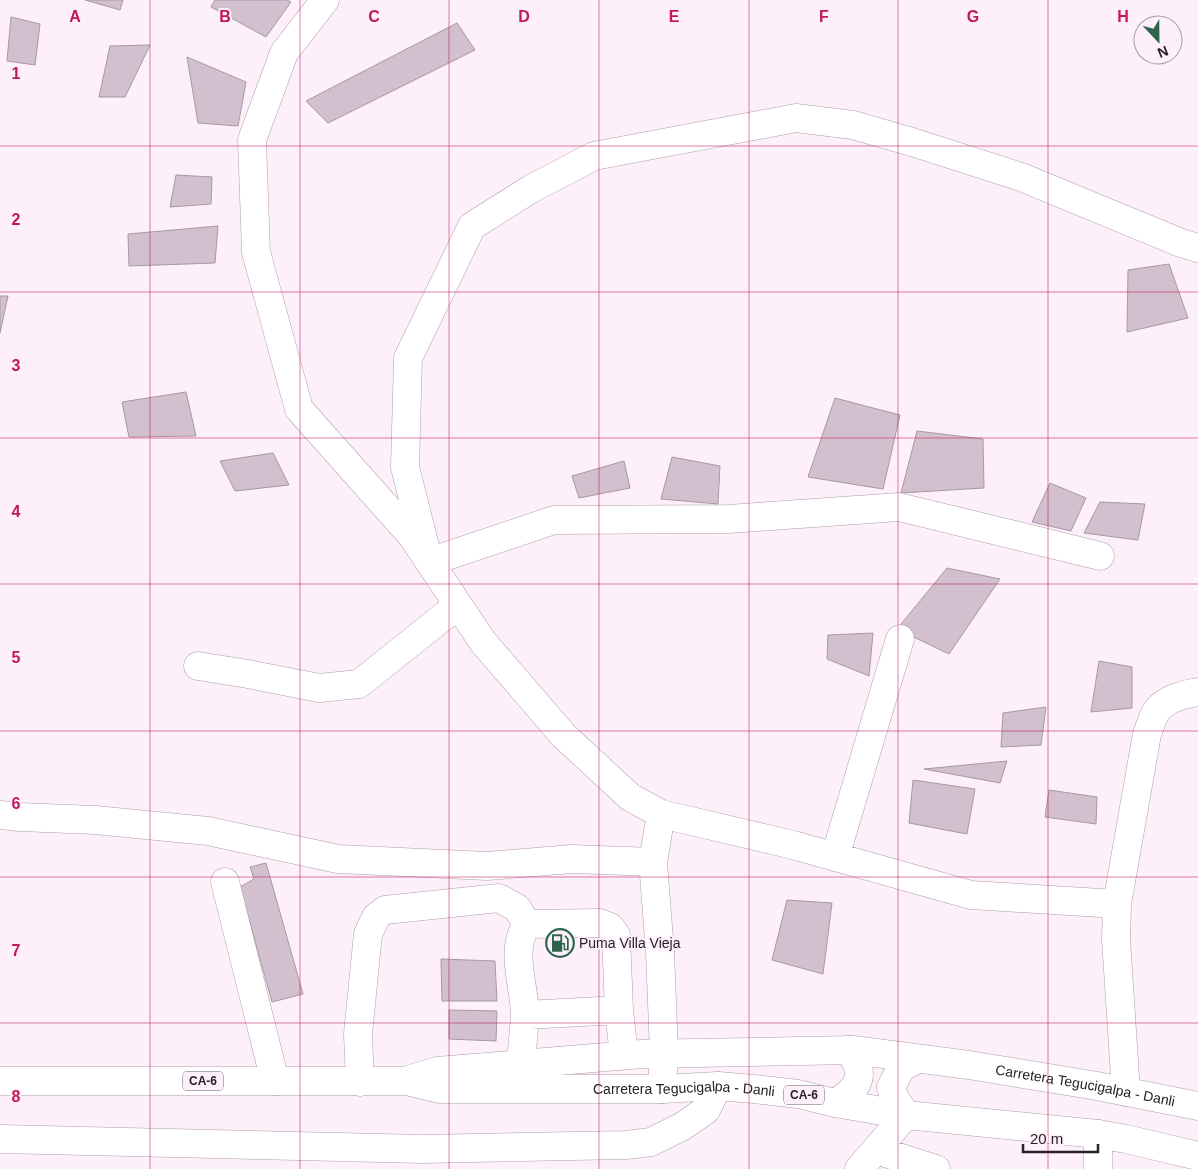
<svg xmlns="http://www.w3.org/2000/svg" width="1198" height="1169" font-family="Helvetica,sans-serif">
  <rect width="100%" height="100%" fill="#fef0fb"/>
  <path fill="#d2c0ce" stroke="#a897a4" d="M85,0h38l-3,10z
    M215,0h72l4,2 -25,35 -55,-30z
    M11,17l29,7 -5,41 -28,-4z
    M457,23l18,27 -147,73 -22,-22z
    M150,45l-25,52h-26l11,-51z
    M187,57l59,25 -8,44 -40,-3z
    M176,175l36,2 -1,27 -41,3z
    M218,226l-3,37 -86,3 -1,-32z
    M1169,264l19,54 -61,14 1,-62z
    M0,296h8l-8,37z
    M186,392l10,44 -67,1 -7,-35z
    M835,398l65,17 -17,74 -75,-12z
    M917,431l66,8 1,49 -83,5z
    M273,453l16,32 -54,6 -15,-30z
    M672,457l48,9 -2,38 -57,-5z
    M624,461l6,27 -51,10 -7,-22z
    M1050,483l36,15 -15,33 -39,-9z
    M1100,502l45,2 -7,36 -54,-7z
    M947,568l53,11 -51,75 -52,-25z
    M873,633l-4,43 -42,-17 1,-24z
    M1099,661l33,6v41l-41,4z
    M1046,707l-5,38 -40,2 2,-34z
    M1007,761l-7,22 -76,-14z
    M913,780l62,9 -8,45 -58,-11z
    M1049,790l48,7 -1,27 -51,-7z
    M266,863l37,131 -31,8 -32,-115 14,-8 -4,-12z
    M787,900l45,3 -9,71 -51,-14z
    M441,959l54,2 2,40h-55z
    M449,1010l48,1 -1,30 -47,-2z"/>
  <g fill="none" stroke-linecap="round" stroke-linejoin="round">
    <defs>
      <path id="minor" d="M325,0l-41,53 -32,87 4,112 43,157 113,127 71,106 80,93 67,62 31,17 132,31 178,50 146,9
        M1100,556l-201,-49 -171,12 -174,1 -125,42 -24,-95 3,-109 64,-132 59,-37 63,-33 202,-38 57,7 59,17 109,35 160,66 17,5
        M198,666l50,8 71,14 40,-4 99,-79
        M661,814l-8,48 7,90 4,101 -2,36
        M0,815l19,2 76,3 113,11 130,28 149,7 85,-7 81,3
        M835,857l65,-218
        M225,882l50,199
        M525,1015l94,-5
        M521,1063c1,-16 3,-32 4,-47 0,-30 -16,-65 2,-92l72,-1 11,4 6,8 3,75 5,45
        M360,1082l-2,-48 10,-100 8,-17 9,-7 114,-12 18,10 10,16
        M1126,1092l-10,-153 1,-35 30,-170c3,-7 6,-19 11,-25 10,-11 26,-15 40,-17
        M0,1139l423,10 203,-4 25,-3 32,-16 23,-16 12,-24
        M876,1150l60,19
        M859,1169l47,-54
        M1098,1169v-35"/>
      <g id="highway">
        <path id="s1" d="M411,1079l26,-8 205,-17 211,-4 116,15 128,21 101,20"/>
        <path id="s2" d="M0,1081h406l33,8h223l56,-3 36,3 44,5 37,9 71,12 192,19 28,5 72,17"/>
        <path d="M835,1103c24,-14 33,-29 13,-53"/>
        <path d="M906,1115l-11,-16 -4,-12 10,-19 16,-9"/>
      </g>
    </defs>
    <use href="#minor" stroke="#ad9daa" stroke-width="29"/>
    <use href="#highway" stroke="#ad9daa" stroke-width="29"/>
    <use href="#minor" stroke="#fff" stroke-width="28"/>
    <use href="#highway" stroke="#fff" stroke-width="28"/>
  </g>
  <path fill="none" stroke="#c2185b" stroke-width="1" stroke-opacity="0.55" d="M150,0v1169M300,0v1169M449,0v1169M599,0v1169M749,0v1169M898,0v1169M1048,0v1169M0,146h1198M0,292h1198M0,438h1198M0,584h1198M0,731h1198M0,877h1198M0,1023h1198"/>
  <defs>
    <symbol id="fuel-ring" viewBox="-11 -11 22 22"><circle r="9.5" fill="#fef0fb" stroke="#2c644c" stroke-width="1.5"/><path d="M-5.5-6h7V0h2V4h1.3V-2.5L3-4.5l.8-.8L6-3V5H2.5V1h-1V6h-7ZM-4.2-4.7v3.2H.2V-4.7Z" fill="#2c644c"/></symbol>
  </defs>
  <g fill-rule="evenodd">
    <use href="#fuel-ring" x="544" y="927" width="32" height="32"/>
  </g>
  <g text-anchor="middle" stroke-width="4" stroke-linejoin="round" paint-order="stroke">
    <g fill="#fef0fb" stroke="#685f66" stroke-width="1">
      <rect x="183" y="1071.5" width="40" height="19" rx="4"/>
      <rect x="784" y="1085.5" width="40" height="19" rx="4"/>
    </g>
    <g font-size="12" font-weight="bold" fill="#282126">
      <text x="203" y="1085">CA-6</text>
      <text x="804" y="1099">CA-6</text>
    </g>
    <g font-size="14" fill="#282126" stroke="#fef0fb" text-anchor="start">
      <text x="579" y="948">Puma Villa Vieja</text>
    </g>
    <g font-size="14" fill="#282126" stroke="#fef0fb">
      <text dy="5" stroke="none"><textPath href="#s1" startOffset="679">Carretera Tegucigalpa - Danli</textPath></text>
      <text dy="5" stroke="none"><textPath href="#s2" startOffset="685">Carretera Tegucigalpa - Danli</textPath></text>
    </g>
  </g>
  <g font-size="16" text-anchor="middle" font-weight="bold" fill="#c2185b" stroke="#fef0fb" stroke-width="4" stroke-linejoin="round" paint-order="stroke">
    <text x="75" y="22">A</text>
    <text x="225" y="22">B</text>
    <text x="374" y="22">C</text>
    <text x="524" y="22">D</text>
    <text x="674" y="22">E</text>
    <text x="824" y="22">F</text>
    <text x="973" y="22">G</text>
    <text x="1123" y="22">H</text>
    <text x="16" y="79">1</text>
    <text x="16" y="225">2</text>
    <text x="16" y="371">3</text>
    <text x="16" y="517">4</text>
    <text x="16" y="663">5</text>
    <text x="16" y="809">6</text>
    <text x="16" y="956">7</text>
    <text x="16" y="1102">8</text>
  </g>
  <g transform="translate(1158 40) rotate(158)"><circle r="24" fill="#fef0fb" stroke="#a89da6"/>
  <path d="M0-4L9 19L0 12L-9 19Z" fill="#2c644c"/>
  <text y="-8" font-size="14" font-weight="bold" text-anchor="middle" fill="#282126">N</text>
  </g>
  <path d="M1023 1144v8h75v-8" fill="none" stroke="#282126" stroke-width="2.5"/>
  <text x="1030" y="1144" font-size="15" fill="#282126" stroke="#fef0fb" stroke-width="4" paint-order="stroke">20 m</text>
</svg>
